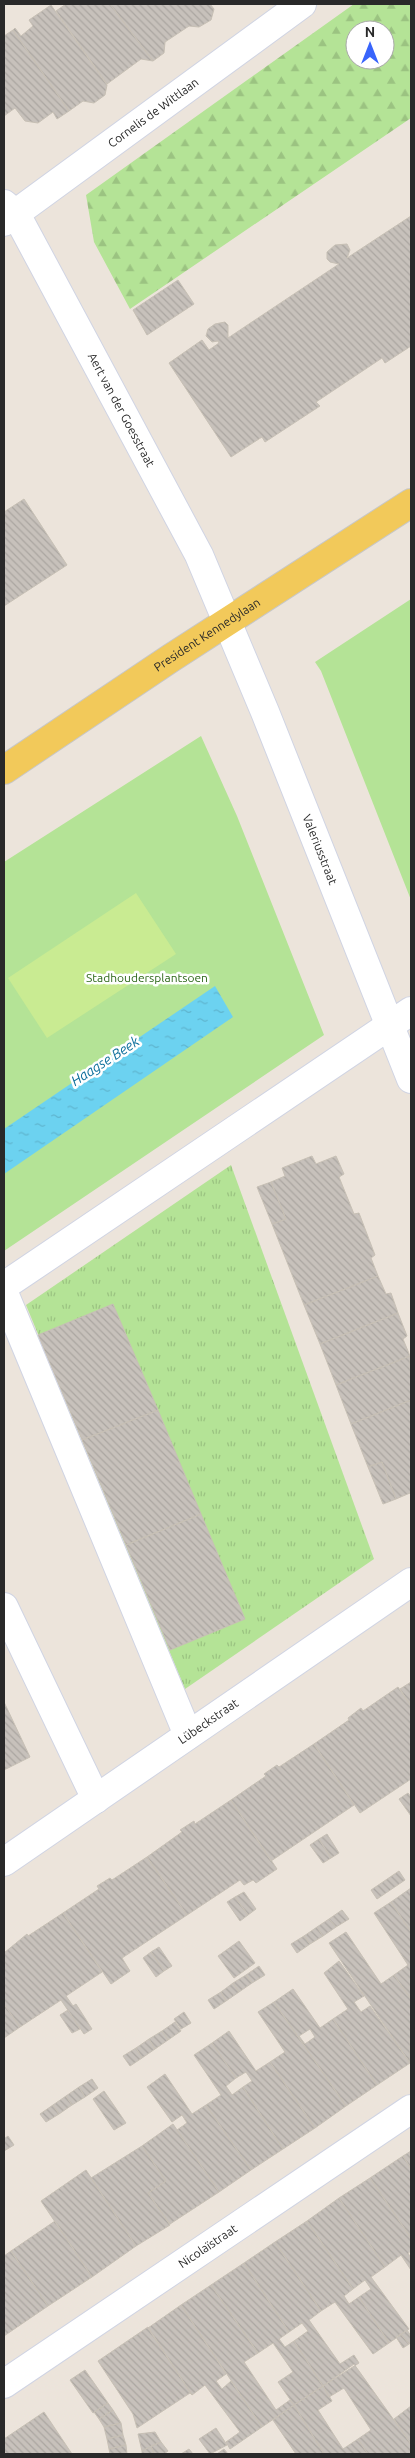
<svg xmlns="http://www.w3.org/2000/svg" width="415" height="2458" font-family="Ubuntu,sans-serif">
  <defs>
    <pattern id="grass-tufts" width="24" height="20" patternUnits="userSpaceOnUse" patternTransform="scale(1.25)"><rect width="24" height="20" fill="#b4e396"/><path d="M3 7l-1-3M5 7V3M7 7l1-3M15 17l-1-3M17 17v-4M19 17l1-3" fill="none" stroke="#9bc381"/></pattern>
    <pattern id="forest-firs" width="22" height="20" patternUnits="userSpaceOnUse" patternTransform="scale(1.25)"><rect width="22" height="20" fill="#b4e396"/><path d="M5 1l3.5 6h-7zM16 11l3.5 6h-7z" fill="#9bc381"/></pattern>
    <pattern id="water-ripples" width="26" height="14" patternUnits="userSpaceOnUse" patternTransform="scale(1.25)"><rect width="26" height="14" fill="#6cd2f0"/><path d="M2 4q2-2 4 0t4 0M15 11q2-2 4 0t4 0" fill="none" stroke="#5eb4ce"/></pattern>
    <pattern id="building-back-hatch" width="6" height="6" patternUnits="userSpaceOnUse" patternTransform="scale(1.25)"><rect width="6" height="6" fill="#c7c1bb"/><path d="M-1 5l2 2M0 0l6 6M5-1l2 2" fill="none" stroke="#aba6a1"/></pattern>
  </defs>
  <rect width="100%" height="100%" fill="#ece4db"/>
  <path fill="url(#grass-tufts)" d="M231,1165l143,394 -189,130 -159,-384z"/>
  <path fill="url(#forest-firs)" fill-rule="evenodd" d="M354,4h57v114l-281,191 -36,-67 -8,-47zM355,30h30v30h-30z"/>
  <path fill="#b4e396" d="M411,599v301l-90,-229 -6,-9z
    M201,736l36,80 87,219 -320,216v-389z"/>
  <path fill="#c9eb92" d="M136,893l40,61 -129,84 -39,-60z"/>
  <path fill="url(#water-ripples)" d="M215,986l18,31 -229,157v-45z"/>
  <path fill="url(#building-back-hatch)" stroke="#c7c0b5" fill-rule="evenodd" d="M66,4h44l43,57 -12,-2 -34,25 -51,-73z
    M110,4h100l4,5 -3,11 -12,7 -10,-1 -24,16 -1,11 -11,8z
    M51,5l56,80 -2,10 -11,8 -11,-2 -14,10 -56,-81 2,-2 6,8 12,-10 -4,-6z
    M13,30l56,81 -12,8 -4,-7 -15,11 -13,-2 -10,-13 -11,8v-80z
    M411,216v130l-26,17 -3,-5 -66,44 4,4 -55,36 -3,-5 -31,20 -62,-94 33,-23 7,10 10,-7 -1,-2 -6,1 -6,-6 2,-7 7,-5 10,-2 3,3v13l111,-74 -9,-2 -3,-3v-7l8,-7 12,-1 3,6 -3,8z
    M178,280l16,24 -47,31 -14,-25z
    M24,499l43,66 -63,41v-94z
    M312,1156l4,8 20,-8 8,18 -5,3 15,37 5,-1 16,42 -4,3 7,18 -74,29 -32,-81 14,-5 -15,-37 14,-6 -3,-8z
    M271,1182l15,37 -14,5 -15,-37z
    M378,1276l8,18 5,-1 7,20 -78,31 -16,-39z
    M113,1304l45,106 -76,30 -44,-105z
    M398,1313l9,23 -4,3 7,17 -74,29 -16,-41z
    M410,1356l1,44 -60,24 -15,-39z
    M411,1400v96l-1,-3 -14,6 -14,-37 -14,5 -17,-43z
    M158,1410l43,104 -75,31 -44,-105z
    M382,1462l14,37 -13,5 -15,-37z
    M201,1514l44,105 -75,31 -44,-105z
    M411,1682v24l-11,-17z
    M398,1687l13,19v73l-51,34 -46,-69 35,-24 -1,-2 13,-10 2,3z
    M4,1702l26,55 -26,13z
    M314,1744l40,61 -83,56 -40,-61 35,-24 -2,-2 13,-9 2,2z
    M408,1793l3,4v19l-12,-17z
    M231,1800l46,69 -21,14 -3,-3 -9,5 -4,-5 -53,35 -40,-58 35,-25 -2,-2 14,-9 1,3z
    M327,1834l12,19 -8,5 -12,-19z
    M319,1839l12,19 -8,5 -13,-18z
    M147,1857l40,58 -65,43 8,13 -19,13 -48,-71 36,-24 -2,-3 13,-8 2,2z
    M399,1871l6,9 -28,19 -6,-9z
    M411,1888v44l-20,-30z
    M244,1892l12,17 -8,6 -13,-18z
    M235,1897l13,18 -8,6 -13,-19z
    M391,1902l20,30v67l-17,-24 14,-10 -34,-52z
    M342,1910l7,9 -13,8 -7,-8z
    M63,1913l39,59 -36,24 7,10 3,-2 16,25 -8,5 -23,-34 -41,27 -16,-23v-51l23,-19 1,2z
    M329,1919l7,8 -13,9 -6,-9z
    M317,1927l6,9 -13,8 -6,-8z
    M346,1932l35,52 13,-9 17,24 -1,64 -81,-120z
    M304,1936l6,8 -13,9 -6,-9z
    M239,1941l16,22 -21,15 -16,-22z
    M159,1947l13,19 -8,5 -13,-19z
    M151,1952l13,19 -8,6 -13,-19z
    M339,1961l25,35 -10,6 7,10 9,-6 40,57 -33,22 -44,-66 15,-10 -24,-36z
    M259,1966l6,9 -13,8 -6,-8z
    M246,1975l6,8 -13,9 -6,-9z
    M233,1983l6,9 -13,9 -5,-9z
    M293,1989l27,39 13,-9 44,66 -31,21 -72,-104zM310,2029l5,8 -10,7 -6,-8z
    M221,1992l5,9 -12,8 -6,-9z
    M274,2002l72,104 -31,22 -45,-66 15,-10 -27,-40z
    M4,2004l16,23 -16,11z
    M68,2010l12,19 -8,4 -12,-18z
    M184,2012l7,11 -10,6 -7,-10z
    M175,2022l6,9 -13,9 -6,-9z
    M162,2031l6,9 -13,9 -6,-10z
    M229,2031l27,40 14,-9 45,66 -32,21 -40,-62 9,-6 -6,-9 -10,6 -24,-35z
    M149,2039l6,10 -13,9 -6,-10z
    M212,2043l24,35 -10,8 6,9 11,-8 40,62 -32,21 -45,-65 15,-10 -27,-40z
    M136,2048l6,10 -12,8 -7,-10z
    M165,2074l27,40 14,-9 45,65 -32,22 -42,-62 10,-7 -5,-8 -10,7 -25,-35z
    M92,2079l6,9 -13,9 -6,-10z
    M79,2087l6,10 -13,8 -6,-9z
    M104,2091l22,32 -12,7 -21,-31z
    M66,2096l6,9 -13,9 -6,-9z
    M53,2105l6,9 -13,8 -6,-8z
    M173,2124l46,68 -49,32 -22,-31 18,-12 -24,-35z
    M8,2136l6,9 -10,6v-12z
    M142,2146l24,35 -18,12 22,32 -34,21 -45,-68z
    M411,2151v18l-8,-13z
    M403,2156l8,13v69l-41,-60z
    M86,2170l50,76 -44,31 -51,-76z
    M370,2178l41,60v13l-3,2 3,5v12l-10,-15 -16,12 -46,-69z
    M339,2198l46,69 -14,10 38,52 -20,14 -30,-46 12,-8 -6,-9 -12,9 -46,-68z
    M55,2221l37,56 -44,29 -37,-55z
    M307,2221l46,68 -9,7 5,8 10,-7 30,46 -16,11 -38,-52 -14,9 -46,-69z
    M275,2242l46,69 -12,9 31,44 14,-9 5,8 -36,23 -29,-45 14,-10 -6,-8 -13,9 -45,-69z
    M11,2251l37,55 -44,30v-80z
    M244,2263l45,69 -10,7 6,8 9,-6 29,45 -29,19 -16,-23 15,-10 -20,-29 -15,10 -47,-68z
    M211,2285l47,68 -14,9 32,48 14,-10 4,5 -32,22 -81,-122z
    M181,2305l45,69 -10,7 6,8 9,-8 31,46 -32,22 -4,-7 14,-10 -35,-47 -13,10 -44,-67z
    M148,2327l44,68 -2,-2 -53,35 -4,-14 -35,-53z
    M407,2330l4,6v7l-2,1 -8,-10z
    M401,2334l8,10 -6,4 -7,-11z
    M354,2364l57,80v10h-43l-10,-15 13,-9 -27,-42 -15,9 -6,-11z
    M85,2370l23,33 -15,10 -23,-33z
    M323,2386l9,15 -14,9 25,39 15,-10 10,15h-44l-30,-49z
    M108,2403l5,7 -14,9 -5,-7z
    M294,2405l30,49h-28l-23,-34z
    M411,2406v38l-17,-25z
    M113,2410l8,13 -17,4 -5,-8z
    M44,2412l28,42h-68v-15z
    M121,2423l2,12 -16,4 -3,-12z
    M216,2428l11,17 -17,9 -11,-15z
    M155,2432l6,10 -19,9 -4,-17z
    M123,2435l3,10 -17,4 -2,-10z
    M161,2442l7,9 -4,3h-10l-3,-8z
    M126,2445l1,9h-17l-1,-5z
    M151,2446l3,8h-12v-3z
    M189,2449l4,5h-12z
    M224,2449l4,5h-11z"/>
  <g fill="none" stroke-linecap="round" stroke-linejoin="round">
    <defs>
      <g id="minor">
        <path id="s1" d="M4,204l12,10 183,341 66,157 146,367"/>
        <path id="s2" d="M4,222l298,-218"/>
        <path d="M4,1286l407,-275"/>
        <path d="M4,1293l184,442"/>
        <path d="M4,1607l92,192"/>
        <path id="s3" d="M4,1862l407,-280"/>
        <path id="s4" d="M4,2384l407,-275"/>
      </g>
      <g id="major">
        <path id="s5" d="M4,770l167,-112 240,-155"/>
      </g>
    </defs>
    <use href="#minor" stroke="#d0d4e3" stroke-width="30"/>
    <use href="#major" stroke="#c7c7c7" stroke-width="30"/>
    <use href="#minor" stroke="#fff" stroke-width="28"/>
    <use href="#major" stroke="#f2c95a" stroke-width="28"/>
  </g>
  <g text-anchor="middle" stroke-width="5" stroke-linejoin="round" paint-order="stroke">
    <g font-size="12" fill="#292929" stroke="#fff">
      <text dy="4" stroke="none"><textPath href="#s2" startOffset="185">Cornelis de Wittlaan</textPath></text>
      <text dy="4" stroke="none"><textPath href="#s1" startOffset="238">Aert van der Goesstraat</textPath></text>
      <text dy="4" stroke="none"><textPath href="#s5" startOffset="244">President Kennedylaan</textPath></text>
      <text dy="4" stroke="none"><textPath href="#s1" startOffset="721">Valeriusstraat</textPath></text>
      <text dy="4" stroke="none"><textPath href="#s3" startOffset="248">Lübeckstraat</textPath></text>
      <text dy="4" stroke="none"><textPath href="#s4" startOffset="246">Nicolaïstraat</textPath></text>
    </g>
    <g font-size="12" fill="#2c6719" stroke="#fff">
      <text x="147" y="982">Stadhoudersplantsoen</text>
    </g>
    <g font-size="14" font-style="italic" fill="#0c6f9b" stroke="#fff">
      <text transform="translate(105 1061) rotate(-33)" y="5">Haagse Beek</text>
    </g>
  </g>
  <rect width="415" height="2458" fill="none" stroke="#292929" stroke-width="10"/>
  <g transform="translate(370 45)"><circle r="24" fill="#ffffff" stroke="#a9a9a9"/>
  <path d="M0-4L9 19L0 12L-9 19Z" fill="#3864fb"/>
  <text y="-8" font-size="14" font-weight="bold" text-anchor="middle" fill="#292929">N</text>
  </g>
</svg>
